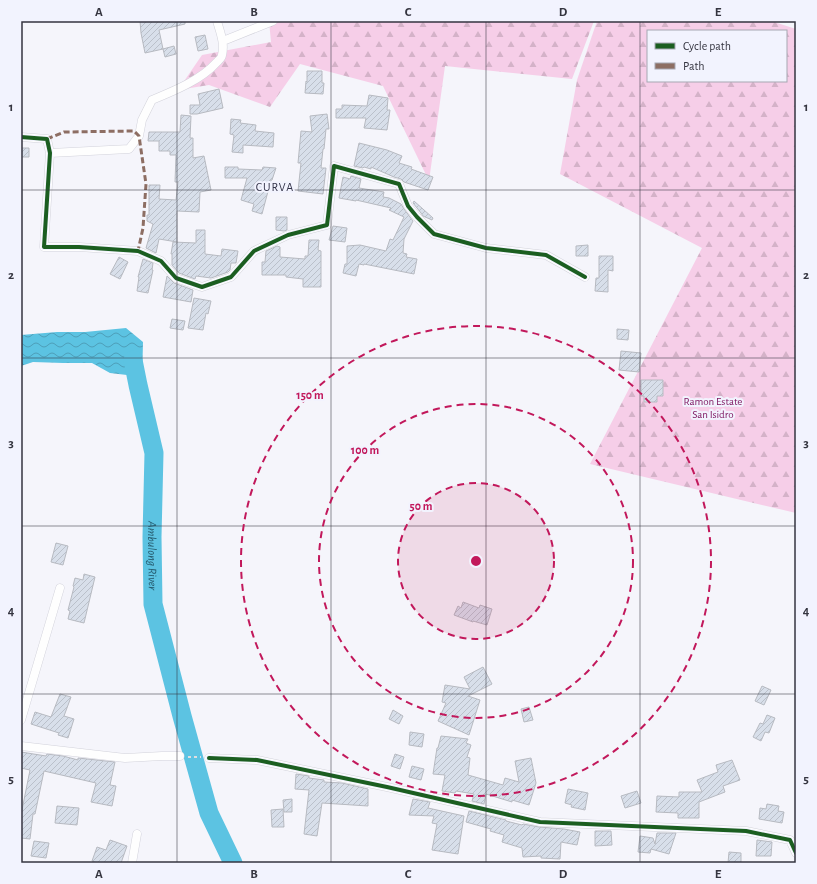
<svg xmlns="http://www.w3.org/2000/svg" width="817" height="884" font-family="'Alegreya Sans',sans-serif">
  <defs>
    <pattern id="forest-firs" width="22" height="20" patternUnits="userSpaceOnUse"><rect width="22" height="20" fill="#f6cee8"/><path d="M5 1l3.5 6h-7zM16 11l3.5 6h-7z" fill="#d4b2c8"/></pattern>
    <pattern id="water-waves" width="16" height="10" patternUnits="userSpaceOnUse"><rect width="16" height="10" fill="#5cc3e2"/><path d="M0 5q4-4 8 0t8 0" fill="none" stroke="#4d9fb9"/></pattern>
    <pattern id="building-hatch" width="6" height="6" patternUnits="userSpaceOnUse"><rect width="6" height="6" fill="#d8dfea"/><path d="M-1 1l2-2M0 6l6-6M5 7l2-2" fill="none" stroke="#bac0ca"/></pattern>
  </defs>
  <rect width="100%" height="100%" fill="#f5f5fb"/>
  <path fill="url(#forest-firs)" fill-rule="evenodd" d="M269 21H594L572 79 445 66 429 181 383 86 300 64 270 107 209 85 178 90 202 55 271 42Z
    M597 21H771L796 29V513L590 464 702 248 560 174 577 80ZM648 31H786V81H648Z"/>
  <path fill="url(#water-waves)" d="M126 328 143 342 142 381 138 385 127 375 110 373 92 363H63L33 362 21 366V335L57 332H85Z"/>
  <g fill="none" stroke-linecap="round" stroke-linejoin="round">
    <path stroke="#5cc3e2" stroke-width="19" id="s1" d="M133 360 138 385 154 453 152 537 153 604 182 716 209 813 233 863"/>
  </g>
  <path fill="url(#building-hatch)" stroke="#b7bac1" d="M140 21H185V24L159 30 163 49 145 53 141 33Z
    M205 35 208 49 198 51 195 37Z
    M174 46 176 54 165 57 163 49Z
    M307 71H322V83H324L323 94 305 93 306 81 307 82Z
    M219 89 223 108 197 114H190V105H200L198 94Z
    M369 95 388 98 387 110H390L387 130 364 128 366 118H336V109H342V105L367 106Z
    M327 114 329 129H326L324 149H323L321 168H326L323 194 298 191 301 163H298L301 131 312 132 310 116Z
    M181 115 191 116 190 138H193V158L204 156 211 190 200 192 199 212 177 211V242L159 239 156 253 146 248 153 224 147 221V215H149V185H160L159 199 176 200 178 182H175L176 155H170V151H159V141H148L149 132H180Z
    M231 119 241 120 240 123 256 125 255 131 274 133 273 147 243 145V153L232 152 234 135 230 134Z
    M359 143 387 150 402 156 399 163 412 167 411 169 433 177 428 190 404 182 401 179 394 177 371 167V169L364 167 363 168 354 166Z
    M21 148H29V157H21Z
    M225 167H238V169L262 170 263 167 276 168 272 180H271L262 214 252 211 254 204 241 200 247 178H225Z
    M351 176 361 179 359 188 384 192 383 197 389 198 401 204 404 209 413 221 404 239 403 253 407 254 406 257 417 259 414 274 364 264V265L359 264 356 276 343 273 345 264H347V246L360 245 386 251 390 239 393 240 404 217 389 210 391 208 356 200V201L339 198 343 177 350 179Z
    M414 201 433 218 432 220 423 216 421 213 413 203Z
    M276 217H287V230L284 231 276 230Z
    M333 226 347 228 345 242 329 240Z
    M196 230H205V254L221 256 222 249 238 251 236 263H231L230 270 228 272 211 278 196 276 195 279 179 273 172 265V254H171L173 242 196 243Z
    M309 240H319L318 250 321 251V287H303V279L286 277V275H262V262H265L266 251 277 246 280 247V257L305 259V256H308Z
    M588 245V256H576V246Z
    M599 256H613V271L608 270V292L595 291 596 278H599Z
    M119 257 128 262 120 279 110 274Z
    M143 259 153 263 152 270H153L148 293 137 291 139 277H138Z
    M167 276 174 283 193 290 191 302 163 297Z
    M194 298 211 301 208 314 206 313 203 330 188 328Z
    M172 319 185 321 183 330 170 328Z
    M617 329 629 330 628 340 617 339Z
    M621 351 641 353 639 372 619 370Z
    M641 380H663V396H657V402H644V396H641Z
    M56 543 68 546 63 565 51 562Z
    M84 574 95 577 84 623 68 619 70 611 68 610 74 587 73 586 75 578 83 580Z
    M463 602 479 608 480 605 492 609 487 625 473 621V622L454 615 458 606 461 608Z
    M483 667 492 684 468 696 480 700 469 735 438 721 446 703 442 702 445 685 470 689 464 677Z
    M762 686 771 690 764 705 755 701Z
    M60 694 71 697 64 716 74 719 68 738 58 735 59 733 31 724 35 712 51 717Z
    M529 707 533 720 524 722 521 709Z
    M393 710 403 716 399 724 389 719Z
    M767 715 775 718 769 733 765 732 761 741 753 737 760 723 763 724Z
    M410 732 424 734 422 747 409 745Z
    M441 736 468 739 466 743 471 745 467 757 470 758 468 775 503 785 505 778 519 782 515 761 531 758 536 783 529 805 512 800V802L486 794 484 804 472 801 474 794 456 791 455 793 442 791 445 775 433 774 437 748H438Z
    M21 752 46 756 47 754 63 756 78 760V758L115 762 110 785 116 786 112 806 91 802 96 783 44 771 35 814H33L30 839 21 838V815L30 770 21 768Z
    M395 754 404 757 400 769 391 766Z
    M732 760 740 780 723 786 725 792 699 802V818H678V813L656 812 657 796 679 797V792H702L697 780 718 772 716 765Z
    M412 766 424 769 421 780 409 777Z
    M296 774 309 776V778L324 780V782L342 783 368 789V806L322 803 317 836 304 834 309 790 295 789Z
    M568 789 588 793 585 810 571 807 572 805 565 803Z
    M637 791 641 803 625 808 621 796Z
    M292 799V812H284L283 800Z
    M413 799 430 802 428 808 464 816 458 854 432 850 437 824 432 823 434 816 409 815Z
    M767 804 779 806 778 811 784 812 782 823 759 819 760 808 766 809Z
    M57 806 79 808 77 825 55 823Z
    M283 809 284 827H272L271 810Z
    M469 811 506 820V821L522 825 523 824 539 827 564 829 580 832 577 845 561 842 560 859 541 858V856L523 857 522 848 502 842 504 835 490 831 491 829 466 822Z
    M595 831H611L612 845 595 846Z
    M657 833H676L669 854 651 849 650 853 638 852 640 836 653 838 655 844Z
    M110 840 127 846 121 863H97L92 861 97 847 106 850Z
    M757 840 772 842 771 856H756Z
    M34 841 49 843 46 858 31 856Z
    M729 852 741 853V863H728Z"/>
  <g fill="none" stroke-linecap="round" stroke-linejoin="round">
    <defs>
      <path id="minor" d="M223 41 273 21
        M21 137 47 139 50 153 44 247H79L138 251 161 261 176 278 202 287 231 277 254 251 288 235 327 225 334 166 399 184 408 206 417 217 434 234 486 248 546 255 585 277
        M50 153 129 149 139 136 142 120 152 100C174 91 201 80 217 62 219 60 222 58 222 55 225 43 220 32 217 21
        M21 720 60 588
        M21 746 125 758 162 756H180
        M209 758 257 760 387 787 540 822 746 831 790 840 796 853
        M132 863 137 834"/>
    </defs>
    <use href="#minor" stroke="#d2d2db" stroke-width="9"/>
    <path stroke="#dedee0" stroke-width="2" stroke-dasharray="3 3" stroke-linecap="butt" d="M188 757H201"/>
    <use href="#minor" stroke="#fefefe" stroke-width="8"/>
    <path stroke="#8d6e63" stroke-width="3" stroke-dasharray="6 3" stroke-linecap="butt" d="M47 139 64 132 134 131 139 136 146 184 143 228 138 251"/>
    <defs>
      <path id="cycleway" d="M21 137 47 139 50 153 44 247H79L138 251 161 261 176 278 202 287 231 277 254 251 288 235 327 225 334 166 399 184 408 206 417 217 434 234 486 248 546 255 585 277
        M209 758 257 760 387 787 540 822 746 831 790 840 796 853"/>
    </defs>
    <use href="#cycleway" stroke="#f2f3fe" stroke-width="6"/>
    <use href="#cycleway" stroke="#1b5e20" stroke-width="4"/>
  </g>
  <path fill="none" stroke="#353540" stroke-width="1" stroke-opacity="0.55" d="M177 21V863M331 21V863M486 21V863M640 21V863M21 190H796M21 358H796M21 526H796M21 694H796"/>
  <circle cx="476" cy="561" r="78" fill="#c2185b" fill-opacity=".12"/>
  <g fill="none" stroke="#c2185b" stroke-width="2" stroke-dasharray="7 5">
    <circle cx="476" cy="561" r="78"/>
    <circle cx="476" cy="561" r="157"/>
    <circle cx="476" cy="561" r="235"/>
  </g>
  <g text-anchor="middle" stroke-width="4" stroke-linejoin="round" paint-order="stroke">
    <g font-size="11" fill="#7c125d" stroke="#f2f3fe">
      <text x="713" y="405">Ramon Estate<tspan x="713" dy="13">San Isidro</tspan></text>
    </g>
    <g font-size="12" letter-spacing="1" fill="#35354a" stroke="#f2f3fe">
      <text x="275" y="191">CURVA</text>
    </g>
    <g font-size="12" font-style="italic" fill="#24586b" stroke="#f2f3fe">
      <text dy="4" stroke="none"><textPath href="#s1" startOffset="198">Ambulong River</textPath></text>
    </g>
  </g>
  <circle cx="476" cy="561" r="6" fill="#c2185b" stroke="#f2f3fe" stroke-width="2"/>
  <g font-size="12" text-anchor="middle" font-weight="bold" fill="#c2185b" stroke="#f2f3fe" stroke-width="4" stroke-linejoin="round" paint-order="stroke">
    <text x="310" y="399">150 m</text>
    <text x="365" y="454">100 m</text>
    <text x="421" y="510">50 m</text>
  </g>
  <rect width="817" height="884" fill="none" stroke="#f2f3fe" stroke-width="44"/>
  <rect x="647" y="30" width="140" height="52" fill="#f2f3fe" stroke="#a6a7b2"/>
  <rect x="655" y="43" width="20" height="6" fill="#1b5e20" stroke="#a6a7b2"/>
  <text x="683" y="50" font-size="12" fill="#353540">Cycle path</text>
  <rect x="655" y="63" width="20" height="6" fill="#8d6e63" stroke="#a6a7b2"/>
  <text x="683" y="70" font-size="12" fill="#353540">Path</text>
  <rect x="22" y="22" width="773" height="840" fill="none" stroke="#353540" stroke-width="1.5"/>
  <g font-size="13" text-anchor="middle" font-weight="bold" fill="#353540">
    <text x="99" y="16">A</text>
    <text x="254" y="16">B</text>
    <text x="408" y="16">C</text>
    <text x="563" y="16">D</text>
    <text x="718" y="16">E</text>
    <text x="11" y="111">1</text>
    <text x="806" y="111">1</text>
    <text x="11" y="279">2</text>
    <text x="806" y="279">2</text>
    <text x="11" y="447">3</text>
    <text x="806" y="447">3</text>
    <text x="11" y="615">4</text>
    <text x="806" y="615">4</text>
    <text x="11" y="783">5</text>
    <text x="806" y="783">5</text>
    <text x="99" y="878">A</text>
    <text x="254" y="878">B</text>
    <text x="408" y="878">C</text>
    <text x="563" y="878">D</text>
    <text x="718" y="878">E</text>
  </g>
</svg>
